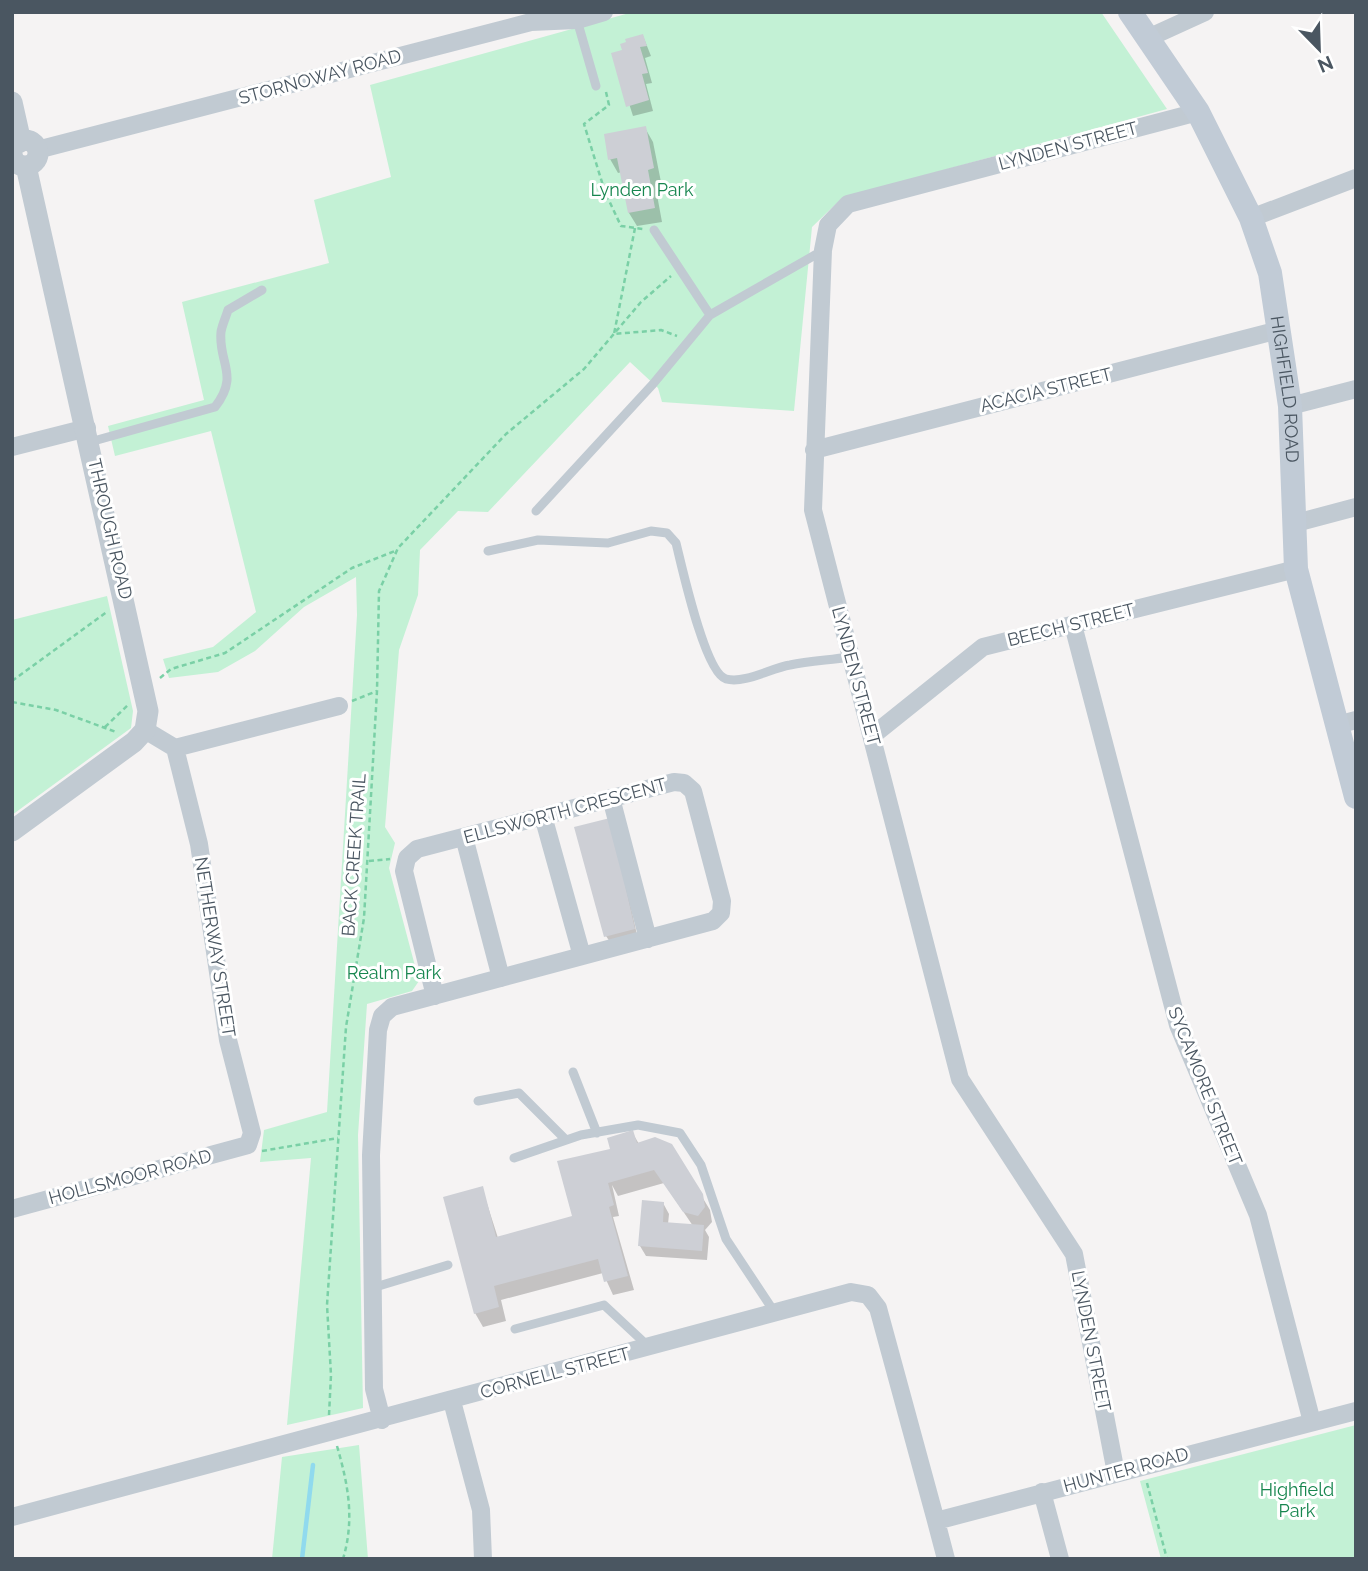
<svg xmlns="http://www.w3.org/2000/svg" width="1368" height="1571" font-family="Raleway,sans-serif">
  <rect width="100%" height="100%" fill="#f5f3f3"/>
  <path fill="#c3f1d5" d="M633 12H1101L1167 109 842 198 812 227 794 411 662 402 658 388 630 362 488 512 458 511 420 550 418 595 399 650 385 827 395 843 389 868 419 981 412 991 367 1004 358 1135 363 1408 287 1425 311 1158 260 1162 264 1130 327 1112 357 615 356 577 304 607 255 651 218 672 169 678 163 659 213 647 256 612 211 431 115 456 108 426 204 400 182 302 329 263 314 200 391 177 370 85Z
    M107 596 133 711 131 728 12 815V620Z
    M1356 1425V1559H1161L1140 1481Z
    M359 1445 368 1559H272L282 1457Z"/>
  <path fill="#0003" d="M643 36 651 56 645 58 652 83 646 84 653 111 633 116 613 54 624 51Z
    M645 128 653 142 661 182 655 184 662 222 637 226 629 213 622 172 618 173 610 159Z
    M616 838 637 935 610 942 606 936Z
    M632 1132 639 1144 701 1195 710 1210 712 1222 705 1230 709 1237 707 1260 646 1256 640 1246 663 1203 669 1214 668 1224 693 1226 664 1183 618 1196 612 1185 619 1216 613 1217 634 1290 613 1295 603 1273 501 1300 506 1321 483 1327 475 1313 482 1188 498 1238 575 1218 612 1151Z"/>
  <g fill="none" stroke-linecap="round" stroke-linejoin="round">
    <path stroke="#90daee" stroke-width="4.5" d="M302 1559 313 1465"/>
  </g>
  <path fill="#cdcfd5" d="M643 34 647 46 640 47 648 73 642 74 649 100 626 107 611 53 622 50 620 44 626 42 625 39Z
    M646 126 654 168 648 170 655 208 628 213 617 158 608 160 604 134Z
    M610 818 635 929 604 937 574 827Z
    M633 1130 637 1143 655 1137 672 1144 703 1194 705 1207 698 1216 683 1212 654 1170 608 1183 614 1205 609 1207 628 1276 604 1282 598 1259 494 1286 499 1307 474 1314 443 1197 483 1186 496 1237 572 1216 557 1161 610 1149 607 1138Z
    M642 1200 664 1202 663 1222 704 1225 702 1251 638 1246Z"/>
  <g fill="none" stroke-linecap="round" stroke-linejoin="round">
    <path stroke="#7ad0a6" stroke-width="2.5" stroke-dasharray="5 3.5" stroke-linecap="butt" d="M606 92 609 105 584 124 605 192 621 226 643 229
      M635 228 614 334 661 330 677 336
      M160 678 171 669 225 653 352 568 395 551
      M12 681 108 611
      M352 701 377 691
      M12 702 56 710 116 732
      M105 727 128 705
      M369 861 390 859
      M262 1151 338 1138
      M329 1415 331 1375 327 1305 346 1027 364 918 377 691 379 591 398 548 506 434 584 369 641 302 671 276
      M337 1446C348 1484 355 1519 343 1559
      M1147 1483 1167 1559"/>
    <path stroke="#c1cad2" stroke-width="9" d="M577 20 596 86
      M654 230 710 315 822 251
      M90 442 215 407C240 375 218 363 221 332 222 325 226 317 228 310L262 290
      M536 511 653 384 710 315
      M488 551 538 540 608 543 651 531 667 533 676 543C682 567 705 673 726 679 745 684 771 668 790 665 809 661 830 660 849 657
      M573 1072 597 1133
      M478 1101 519 1093 566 1140
      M514 1158 581 1135 638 1125 680 1133 701 1165 726 1239 775 1313
      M372 1288 448 1265
      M515 1329 604 1305 648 1346"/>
    <path stroke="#c1cad2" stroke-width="18" d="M1148 38 1205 12
      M37 150 531 22 577 20 604 12
      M12 157H13
      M1251 218 1356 178
      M1290 406 1356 389
      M12 447 87 428
      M814 450 1279 330
      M1292 524 1356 507
      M1073 625 1178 1025 1258 1215 1312 1422
      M1337 725 1356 720
      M872 736 983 647 1296 569
      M175 748 339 706
      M611 798 648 939
      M543 816 582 956
      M464 837 501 978
      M12 1209 248 1145 252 1133 228 1040 199 844 175 748 145 730
      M452 1401 481 1510 483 1559
      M382 1420 374 1389 371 1155 378 1030 382 1016 392 1007 713 921 721 913 722 901 693 791 684 783 674 782 417 849 407 858 404 871 435 996
      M1116 1473 1074 1254 960 1079 813 510 823 250 828 225 848 204 1198 112
      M1042 1492 1060 1559
      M12 1517 851 1292 868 1295 878 1308 936 1521
      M946 1559 936 1521 1356 1411"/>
    <path stroke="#c1cad2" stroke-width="21" d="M12 102 21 142
      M12 153a13 13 0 1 1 26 0a13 13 0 1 1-26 0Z
      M12 831 134 742 145 730 148 711 26 166"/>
    <path stroke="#c1cbd6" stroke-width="24" id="s1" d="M1130 12 1198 112 1251 218 1270 273 1290 406 1296 569 1356 797"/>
  </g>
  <g text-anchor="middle" stroke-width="6" stroke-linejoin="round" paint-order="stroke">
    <g font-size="18" fill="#4a5661" stroke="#fff">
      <text transform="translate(320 77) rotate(-15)" y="6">STORNOWAY ROAD</text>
      <text transform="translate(1068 146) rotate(-15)" y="6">LYNDEN STREET</text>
      <text transform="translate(1046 390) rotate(-14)" y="6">ACACIA STREET</text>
      <text dy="6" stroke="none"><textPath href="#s1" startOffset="415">HIGHFIELD ROAD</textPath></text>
      <text transform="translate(110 529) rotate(77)" y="6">THROUGH ROAD</text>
      <text transform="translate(1071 625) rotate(-14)" y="6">BEECH STREET</text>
      <text transform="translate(856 676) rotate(75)" y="6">LYNDEN STREET</text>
      <text transform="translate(565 811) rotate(-15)" y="6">ELLSWORTH CRESCENT</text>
      <text transform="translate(354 855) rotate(-86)" y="6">BACK CREEK TRAIL</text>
      <text transform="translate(215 947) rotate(81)" y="6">NETHERWAY STREET</text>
      <text transform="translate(1205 1086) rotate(68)" y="6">SYCAMORE STREET</text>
      <text transform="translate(130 1177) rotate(-15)" y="6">HOLLSMOOR ROAD</text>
      <text transform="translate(1091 1341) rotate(79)" y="6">LYNDEN STREET</text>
      <text transform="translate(555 1373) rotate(-15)" y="6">CORNELL STREET</text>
      <text transform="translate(1126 1470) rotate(-15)" y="6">HUNTER ROAD</text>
    </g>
    <g font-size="18" fill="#17864f" stroke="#fff">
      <text x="642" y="196">Lynden Park</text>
      <text x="394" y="979">Realm Park</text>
      <text x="1297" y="1496">Highfield<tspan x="1297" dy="21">Park</tspan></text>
    </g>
  </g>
  <rect width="1368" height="1571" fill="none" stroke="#4a5661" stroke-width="28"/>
  <g transform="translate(1319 49) rotate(157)" stroke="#ffffff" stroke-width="5" paint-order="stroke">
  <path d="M0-5L12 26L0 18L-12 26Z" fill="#4a5661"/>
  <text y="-10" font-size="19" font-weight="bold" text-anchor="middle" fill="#4a5661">N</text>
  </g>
</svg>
